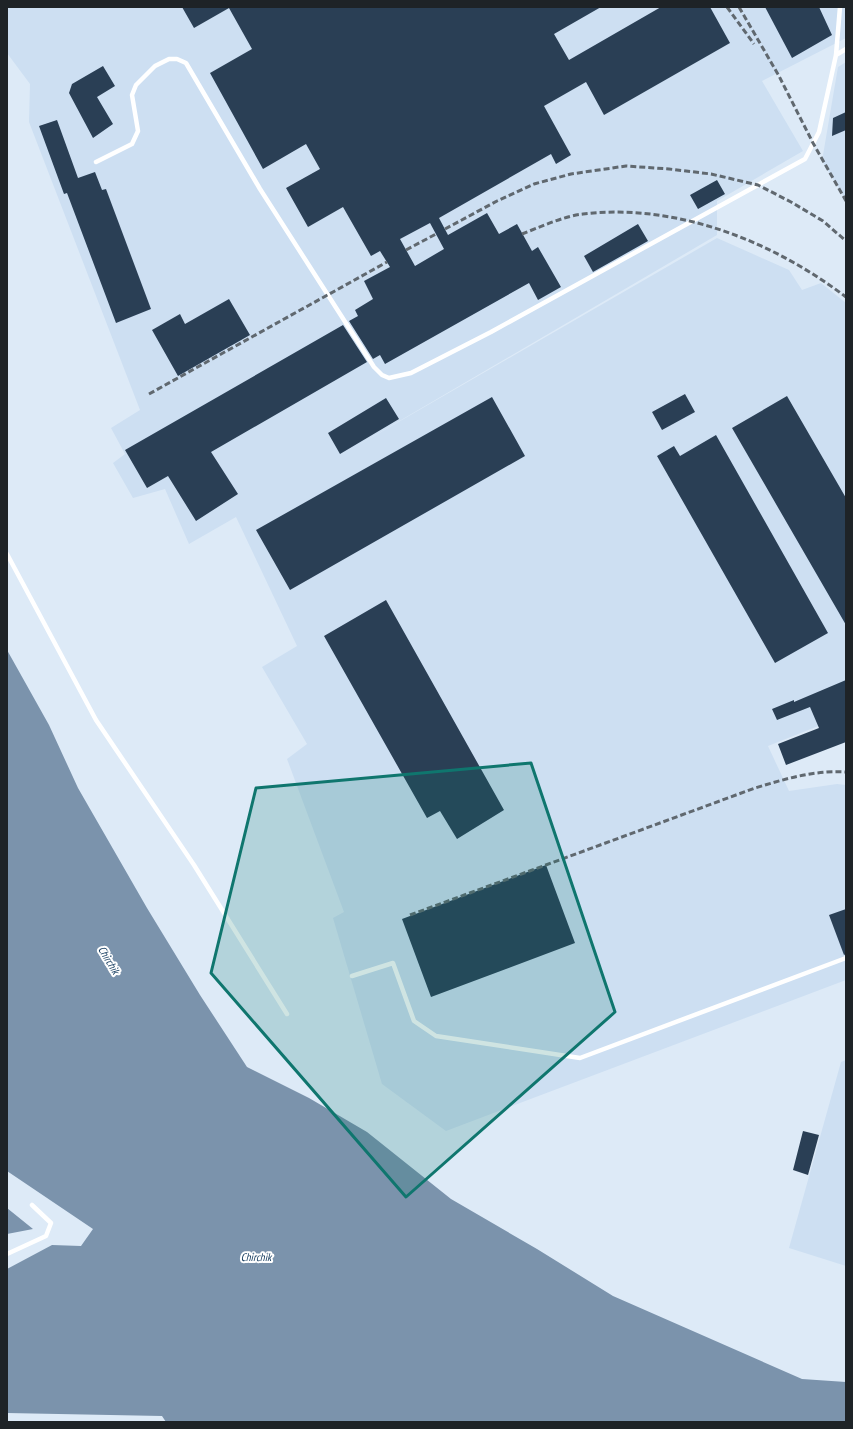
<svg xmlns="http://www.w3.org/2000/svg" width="853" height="1429" font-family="'PT Sans Narrow',sans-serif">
  <rect width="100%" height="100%" fill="#ddeaf7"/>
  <path fill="#cddff2" d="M7 7H846V38L762 81 803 151 717 201V235L343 454 717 238 789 270 802 290 821 283 846 303V715L768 746 789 791 837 784 846 785V980L446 1131 382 1084 333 918 344 912 287 759 307 744 262 667 297 646 236 517 189 544 165 489 133 498 113 463 125 454 111 428 140 410 29 122 30 84 7 53Z
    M846 62V200L822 161 838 67Z
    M846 1060V1266L789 1248 841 1062Z"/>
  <path fill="#7b93ac" d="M7 650 49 725 78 788 147 908 200 995 247 1067 309 1098 367 1132 451 1199 537 1249 613 1296 802 1379 846 1382V1422H166L162 1416 7 1413V1269L52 1245 81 1246 93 1229 7 1171Z
    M7 1208 33 1229 7 1234Z"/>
  <path fill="#2a3f55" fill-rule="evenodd" d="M182 7H601L554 34 569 60 661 7H710L730 43 604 115 586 82 544 106 571 155 556 164 551 154 439 218 448 235 487 213 499 234 517 224 532 251 538 247 561 287 538 300 529 283 385 364 380 355 373 359 349 321 358 316 355 310 373 299 364 281 390 267 380 251 371 256 343 207 308 227 286 188 320 169 306 144 263 169 210 73 252 49 229 8 194 28ZM430 223 444 249 415 266 400 239Z
    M765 7H819L832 35 792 58Z
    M103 66 115 86 97 97 113 124 93 138 69 93 72 84Z
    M846 112V130L832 136 833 118Z
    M57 120 78 178 95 172 102 190 106 189 151 309 116 323 67 193 64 194 39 126Z
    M717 180 725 194 698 209 690 195Z
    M638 224 648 241 593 272 584 256Z
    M229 299 250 335 178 376 152 330 180 314 185 324Z
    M343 325 367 362 211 452 238 494 196 521 168 476 147 488 125 450Z
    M685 394 695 412 662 430 652 412Z
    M787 396 846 498V625L732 428Z
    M492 397 525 456 290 590 256 530Z
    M386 398 399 419 340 454 328 433Z
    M716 435 828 633 775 663 657 456 674 446 680 456Z
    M386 600 504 810 457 839 440 811 427 818 324 636Z
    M846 680V742L786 765 778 744 819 728 810 707 777 720 772 709 794 700V702Z
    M546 865 575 943 431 997 402 919Z
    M846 909V954L844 955 829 915Z
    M803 1131 819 1135 808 1175 793 1170Z"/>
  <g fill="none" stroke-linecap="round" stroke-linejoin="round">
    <path stroke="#fff" stroke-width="4.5" d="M836 55 846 49
      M96 162 132 144 138 131 132 95 136 85 155 66 169 59H177L186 63 260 189 374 367 382 375 389 378 411 373 491 332 805 159 819 132 836 55 840 7
      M7 554 96 720 194 865 287 1014
      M352 976 393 963 414 1021 436 1036 580 1058 846 958
      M7 1254 46 1236 51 1223 32 1205"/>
    <path stroke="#60686f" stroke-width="3" stroke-dasharray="6 3" stroke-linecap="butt" d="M727 7 754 44
      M739 7 779 76 813 143 846 201
      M445 229 497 201 534 184 571 174 626 166 669 169 711 174 758 185 791 202 823 221 846 241
      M522 234C540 227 564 216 583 214 677 203 772 241 846 297
      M406 250 436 234
      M149 394 387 262
      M410 915 755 788C785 779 814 770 846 772"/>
  </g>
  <path fill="#0f766e" fill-opacity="0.2" stroke="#0f766e" stroke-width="3" stroke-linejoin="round" d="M531 763 615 1012 406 1197 211 973 256 788Z"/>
  <g text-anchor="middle" stroke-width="4" stroke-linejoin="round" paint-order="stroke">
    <g font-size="11" font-style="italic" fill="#0f375b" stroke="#fff">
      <text transform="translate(109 960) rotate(59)" y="4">Chirchik</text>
      <text x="256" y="1261">Chirchik</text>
    </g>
  </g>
  <rect width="853" height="1429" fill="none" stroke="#1e2327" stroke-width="16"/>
</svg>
